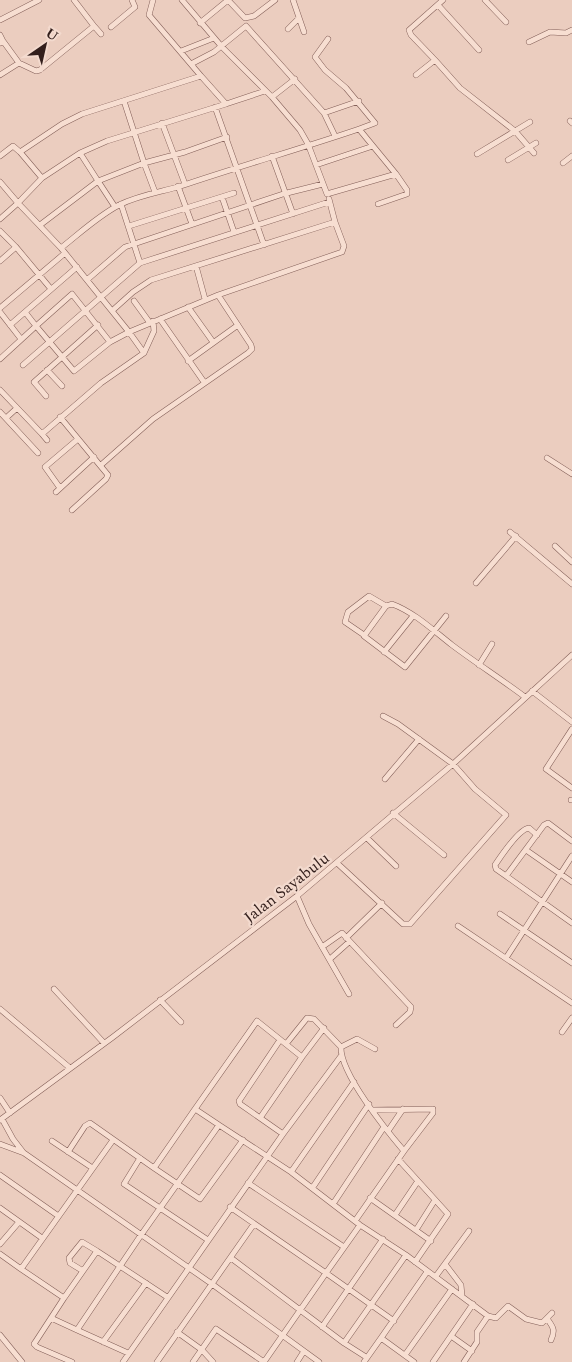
<svg xmlns="http://www.w3.org/2000/svg" width="572" height="1362" font-family="Spectral,serif">
  <rect width="100%" height="100%" fill="#ebcdbf"/>
  <g fill="none" stroke-linecap="round" stroke-linejoin="round">
    <defs>
      <path id="minor" d="M228 0 245 18 254 16 275 0
        M293 0 304 32
        M485 0 506 22
        M438 5 479 50
        M0 20 39 0
        M200 23 228 0
        M94 26 101 34
        M111 27 135 7 132 0
        M288 29 299 18
        M0 35 3 41 0 43
        M328 39 315 57 325 70 346 88 375 123 359 129
        M3 41 19 63
        M529 42 550 32 566 33 572 30
        M181 51 214 38
        M435 60 460 88 515 131 534 153
        M191 64 214 52 246 26 324 113 335 136
        M0 75 19 63 36 71 40 70 94 26 74 0
        M416 75 435 60 411 35 409 30 443 0
        M272 97 295 79
        M226 104 265 91
        M215 107 264 245
        M324 113 359 101
        M570 121 572 123
        M162 123 185 184
        M477 154 530 122
        M0 156 13 146 20 152
        M272 156 293 214
        M508 160 536 143
        M563 163 572 156
        M316 165 373 146
        M42 178 80 153 107 141 226 104 201 76
        M0 182 18 203 42 178 20 152 62 124 82 114 201 76 149 15 153 0
        M178 186 192 224
        M155 192 144 163 185 152 227 137
        M222 197 234 232
        M121 204 140 263
        M378 204 407 194V190L396 174
        M115 207 98 181 144 163 124 101
        M0 219 18 203 61 248 129 332 218 295 251 345 252 349 248 353 153 419 101 465
        M40 225 98 181 80 153
        M129 226 234 193
        M0 231 16 247 0 261
        M16 247 51 289
        M61 248C80 233 98 216 119 205 139 195 161 192 181 186 240 166 300 149 359 129L396 174 327 194 308 144 300 130 272 97 222 47 182 0
        M196 266 205 299
        M88 279 125 247 283 194 323 184
        M72 294 110 342 74 371 36 326Z
        M218 295 342 252 344 246 335 222
        M134 301 150 323
        M188 307 213 342
        M0 308 65 253
        M113 310 133 292 151 280 335 222 329 199
        M0 312 21 339
        M160 319 204 382
        M10 325 77 267
        M110 342 129 332 144 353
        M0 359 36 326 25 312
        M188 361 238 325
        M23 365 140 263 329 202
        M47 370 62 386
        M0 390 42 434 101 383 144 353 154 331 153 321
        M46 396 34 382 98 325
        M0 412 38 453
        M60 417 108 475 106 479 72 510
        M6 418 17 408
        M42 434 47 440
        M547 458 572 474
        M60 488 45 467 78 439
        M56 492 94 457
        M510 532 572 584
        M555 546 572 562
        M476 583 516 536
        M446 616 405 667 364 636 386 606 392 604C414 612 434 631 452 645 476 663 501 679 525 697
        M364 635 345 622 348 612 369 596 386 606
        M384 652 413 616
        M479 665 492 644
        M532 691 572 722
        M572 729 546 769 572 788
        M385 779 419 739
        M571 800H572
        M393 813 444 855
        M367 838 396 866
        M572 841 548 823 544 825 506 876 572 923
        M526 850 572 882
        M337 863 403 924H410L506 815 475 789 453 764 398 724 383 716
        M506 876 496 869 495 865C501 856 519 829 529 828L537 835
        M297 896 309 924 349 994
        M500 914 572 963
        M458 926 572 1003
        M346 938 382 903
        M322 947 342 933 411 1007 410 1012 396 1025
        M506 958 572 856
        M330 959 349 942
        M54 989 104 1043
        M160 1000 181 1022
        M0 1009 70 1068
        M562 1032 572 1018
        M280 1040 239 1101 240 1104 283 1134 341 1056
        M286 1044 307 1018 314 1019 341 1047C340 1073 386 1130 404 1151L355 1221
        M341 1047 357 1039 375 1049
        M302 1057 324 1028
        M0 1098 10 1113
        M195 1109 257 1021 302 1057 260 1118
        M373 1110 433 1109V1113L404 1151
        M2 1119 13 1139 23 1152
        M0 1120 113 1037 297 896 453 764 572 655
        M219 1125 291 1172 354 1082
        M388 1131 403 1109
        M52 1141 91 1167
        M0 1144 24 1153 212 1284 319 1362
        M68 1152 85 1126 90 1123 154 1168 195 1109 219 1125 141 1235 77 1330 51 1318 36 1341 34 1344 37 1347 72 1362
        M140 1158 124 1184 208 1240
        M398 1159 448 1214 415 1262
        M154 1168 200 1199 243 1140
        M291 1172 360 1225 406 1255 488 1316 496 1318 508 1306 526 1319 542 1323 552 1313
        M0 1175 57 1215
        M248 1183 344 1247
        M313 1187 369 1104
        M370 1198 431 1241
        M333 1204 384 1127
        M230 1207 326 1273 360 1225
        M0 1208 42 1238
        M395 1215 418 1181
        M416 1230 435 1200
        M0 1244 19 1222
        M0 1254 21 1269
        M231 1258 344 1343 366 1357
        M445 1264 461 1285 462 1296
        M83 1271 70 1263 69 1258 82 1242 97 1251
        M436 1276 469 1231
        M64 1298 97 1251 167 1297
        M51 1318 64 1298 21 1269 113 1140
        M548 1320C554 1328 555 1331 551 1340
        M322 1327 383 1239
        M77 1330 128 1353
        M177 1332 202 1350 213 1362
        M0 1335 22 1362
        M451 1336 472 1351
        M103 1342 146 1283
        M344 1343 406 1255
        M405 1355 452 1289
        M123 1362 283 1134
        M157 1362 254 1224
        M193 1362 216 1329 264 1362
        M264 1362 326 1273 394 1321
        M297 1362 304 1351
        M364 1362 381 1338
        M414 1362 381 1338 427 1272
        M433 1362 473 1304
        M464 1362 477 1342V1332L488 1316"/>
    </defs>
    <use href="#minor" stroke="#835f58" stroke-width="6"/>
    <use href="#minor" stroke="#f7ded1" stroke-width="5"/>
  </g>
  <g text-anchor="middle" stroke-width="4.5" stroke-linejoin="round" paint-order="stroke">
    <g font-size="16" fill="#331f1c" stroke="#f3dace">
      <text transform="translate(286 887) rotate(-38)" y="6">Jalan Sayabulu</text>
    </g>
  </g>
  <g transform="translate(45 45) rotate(34)" stroke="#f3dace" stroke-width="4" paint-order="stroke">
  <path d="M0-4L9 19L0 12L-9 19Z" fill="#331f1c"/>
  <text y="-8" font-size="14" font-weight="bold" text-anchor="middle" fill="#331f1c">U</text>
  </g>
</svg>
